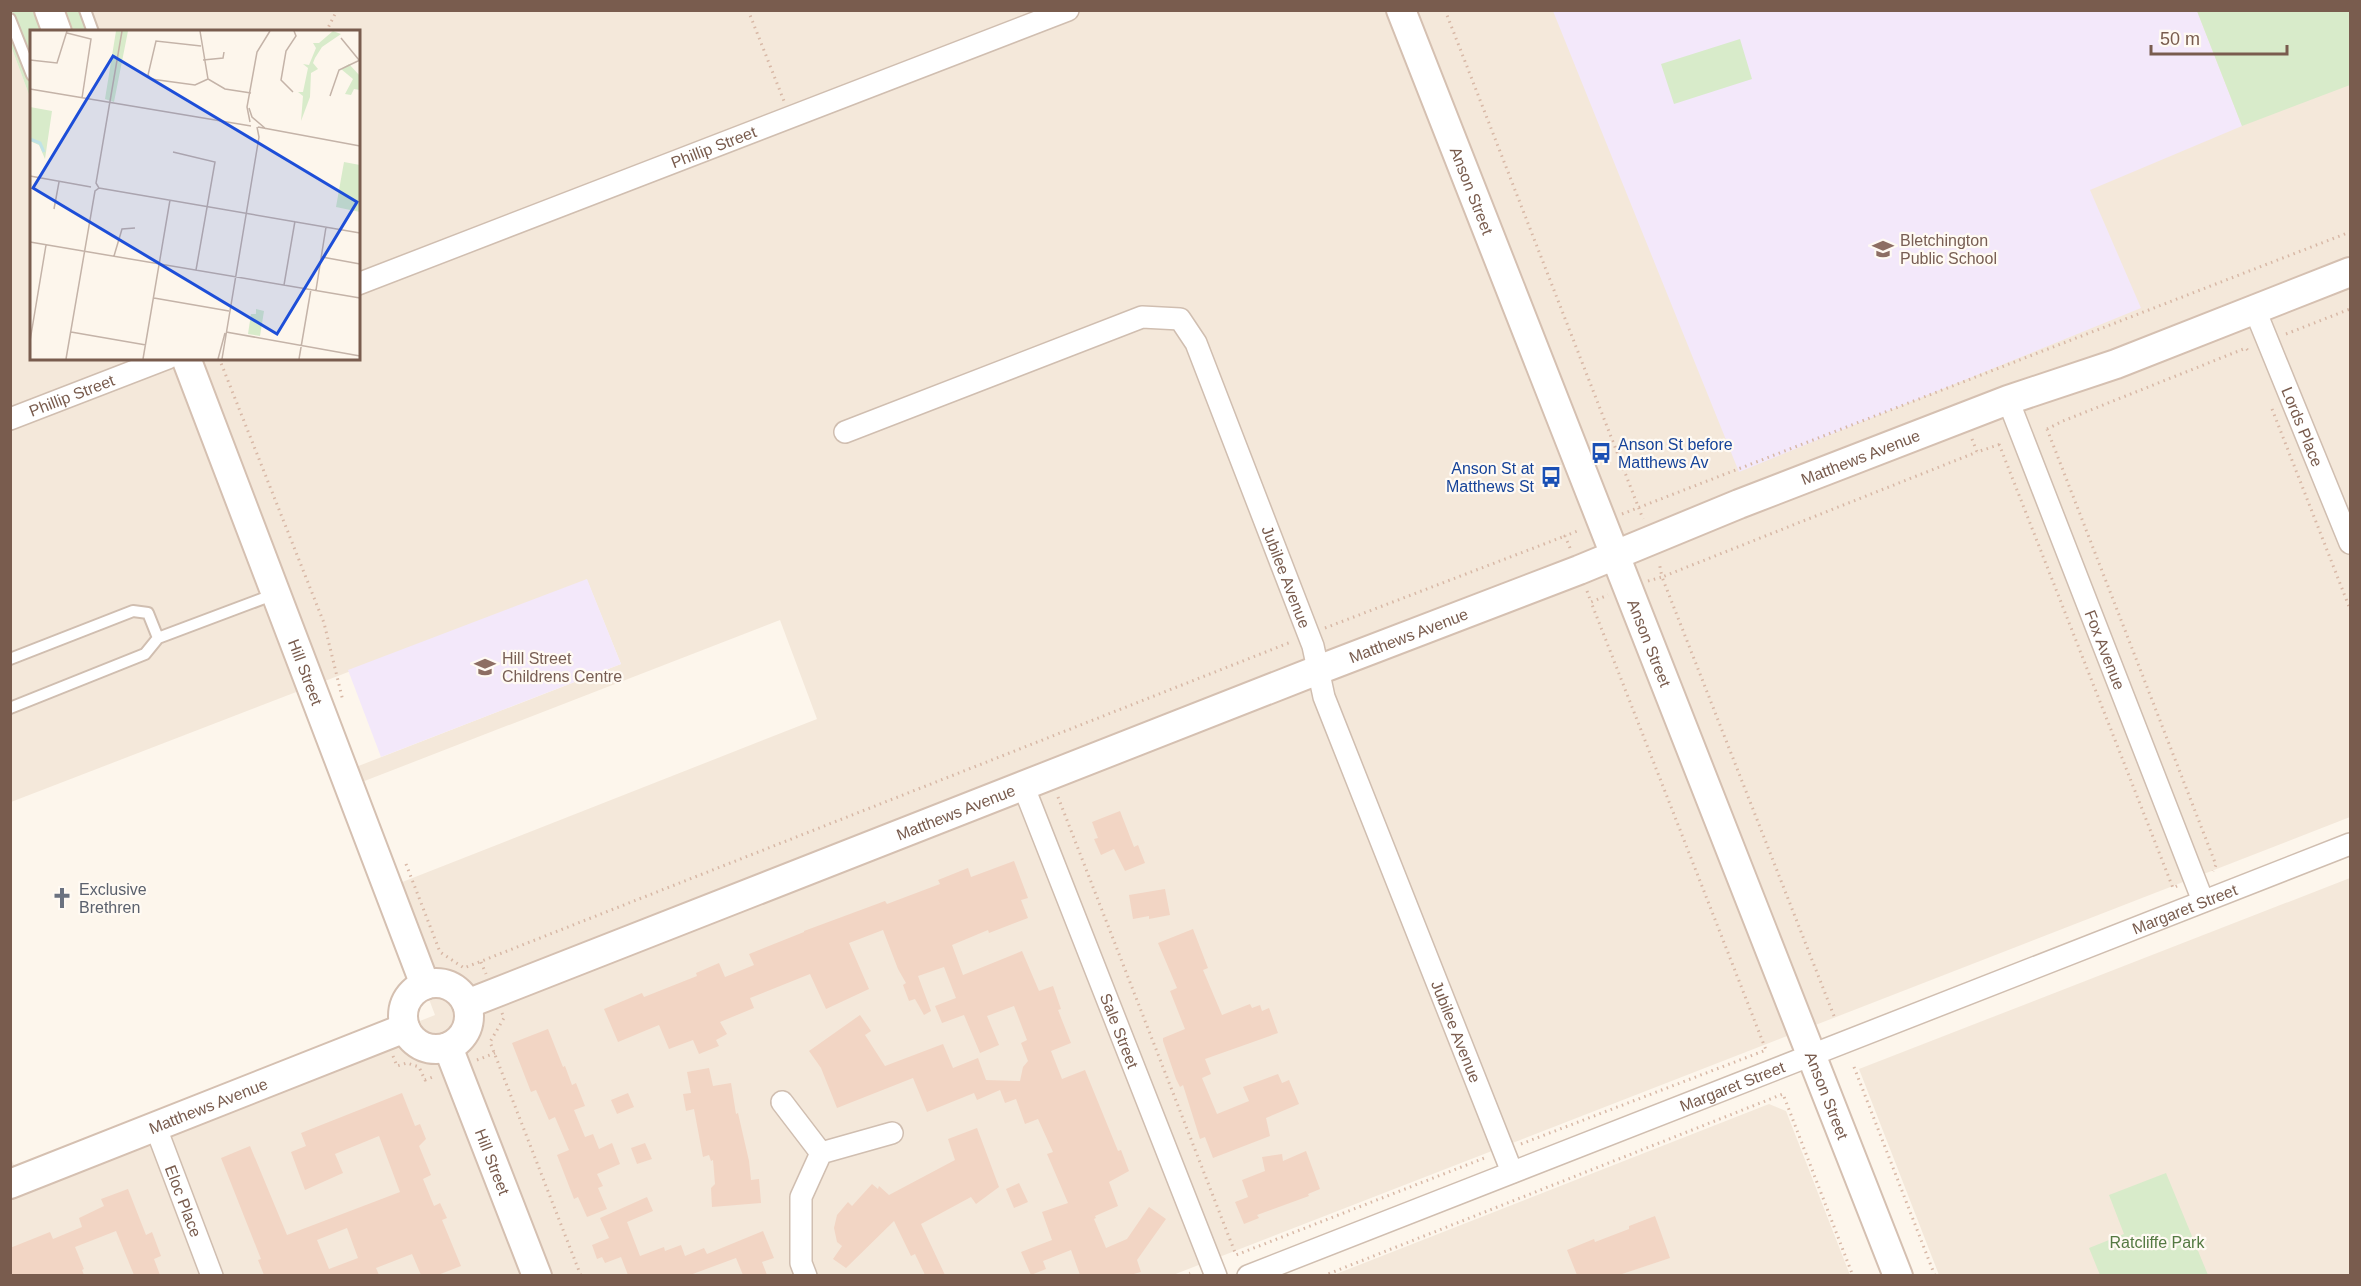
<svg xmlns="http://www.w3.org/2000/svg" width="2361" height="1286" font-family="Helvetica,sans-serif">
  <rect width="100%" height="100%" fill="#fdf6ec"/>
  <path fill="#f4e8da" d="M90 11H2350V817L1173 1275H11L10 1156 20 1180 435 1015 387 888 817 719 780 620 349 787 343 772 621 664 587 580 11 802V46L31 100 32 358H358V32L97 31Z
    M2350 878V1275H1939L1859 1069Z
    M1769 1104 1786 1111 1850 1275 1331 1276Z"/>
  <path fill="#f3e8fa" d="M1553 11H2197L2242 126 2090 190 2141 308 1739 472Z
    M587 579 621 664 381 757 348 670Z"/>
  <path fill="#d8ebca" d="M11 11H90L97 31 32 32 31 100 11 46Z
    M2197 11H2350V85L2242 126Z
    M1740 39 1752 79 1674 104 1661 64Z
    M2166 1173 2208 1275H2100L2089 1248 2124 1234 2109 1195Z"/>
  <path fill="#f2d5c4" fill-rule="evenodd" d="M1120 811 1134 847 1138 845 1145 863 1125 871 1114 849 1101 855 1094 839 1098 838 1092 822Z
    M1014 861 1028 898 1021 900 1028 918 989 933 988 930 952 945 963 975 1022 951 1039 991 1053 986 1061 1009 1058 1010 1071 1043 1051 1051 1062 1079 1085 1070 1118 1151 1121 1150 1129 1171 1109 1182 1118 1206 1095 1216 1096 1218 1094 1219 1106 1248 1127 1239 1149 1207 1166 1219 1137 1260 1141 1272 1130 1275H1080L1071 1250 1043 1261 1046 1269 1031 1275 1021 1252 1052 1240 1042 1212 1068 1203 1047 1154 1053 1152 1038 1119 1025 1124 1016 1099 1005 1103 1000 1090 977 1100 974 1093 927 1112 913 1078 837 1108 821 1068 809 1051 860 1015 871 1031 865 1035 885 1066 943 1044 953 1068 978 1058 986 1080 1020 1081 1023 1067 1028 1061 1021 1043 1027 1040 1014 1006 987 1016 999 1045 980 1053 964 1015 942 1023 935 1006 956 998 944 967 918 976 931 1011 924 1015 915 999 909 1001 903 985 906 983 898 969 883 930 849 943 869 989 826 1009 810 974 750 998 754 1008 720 1022 727 1034 716 1040 719 1046 699 1054 693 1040 669 1049 659 1025 618 1042 604 1009 642 993 644 997 697 976 696 973 719 963 725 977 754 965 749 954 804 932V931L885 901 887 904 940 884 938 880 968 868 971 877Z
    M1165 889 1170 915 1149 919V916L1133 919 1129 895Z
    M1193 929 1208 968 1203 970 1222 1015 1250 1004 1252 1008 1260 1005 1262 1011 1269 1008 1278 1033 1205 1059 1211 1074 1202 1078 1217 1114 1249 1101 1243 1087 1278 1074 1282 1083 1289 1080 1299 1104 1266 1118 1270 1136 1213 1158 1205 1137 1200 1139 1183 1085 1180 1087 1176 1079 1163 1041V1038L1185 1029 1170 991 1177 988 1158 943Z
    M548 1029 563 1067 565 1066 572 1085 576 1083 585 1106 574 1110 585 1137 593 1134 599 1149 612 1143 620 1164 597 1174 603 1186 598 1188 607 1209 587 1217 578 1197 574 1199 557 1155 569 1150 555 1117 549 1120 536 1090 531 1092 512 1043Z
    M709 1068 713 1086 731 1083 736 1114 738 1113 749 1161 751 1180 759 1179 761 1203 712 1207 711 1188 715 1184 713 1160 711 1161 709 1155 703 1157 694 1109 686 1111 683 1094 691 1093 687 1072Z
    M402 1093 415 1126 420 1124 426 1139 419 1146 431 1175 423 1179 434 1206 440 1203 447 1218 442 1220 461 1266 438 1275H421L412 1254 376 1268 379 1275H264L258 1260 261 1259 221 1158 250 1146 287 1235 400 1192 379 1136 335 1154 343 1173 305 1190 291 1152 306 1146 301 1133ZM347 1228 358 1258 329 1269 317 1240Z
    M628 1093 634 1107 617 1114 611 1100Z
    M977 1128 999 1187 976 1204 971 1197 921 1224 945 1275H925L915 1254 911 1256 894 1221 846 1268 833 1259 842 1246 837 1242 834 1228 837 1215 848 1202 852 1206 872 1184 878 1189 879 1186 889 1195 955 1160 948 1139Z
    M645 1143 652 1159 637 1164 631 1148Z
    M1306 1151 1320 1189 1308 1194 1309 1196 1257 1215 1259 1218 1244 1224 1235 1202 1248 1197 1242 1180 1265 1171 1262 1157 1282 1154 1283 1161Z
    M1019 1183 1028 1202 1014 1208 1006 1189Z
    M128 1189 146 1235 152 1232 161 1256 154 1259 160 1275H134L116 1231 75 1247 84 1269 82 1270 84 1275H10V1248L50 1232 53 1239 82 1227 79 1218 104 1206 101 1199Z
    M647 1197 653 1211 627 1222 640 1256 664 1247 665 1251 681 1245 685 1256 704 1248 707 1254 763 1231 774 1258 762 1262 767 1275H743L736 1258 690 1275H628L621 1257 605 1263 602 1257 597 1259 592 1245 609 1238 600 1218Z
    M1655 1216 1670 1258 1619 1275H1577L1567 1250 1594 1239 1595 1242 1629 1229V1226Z"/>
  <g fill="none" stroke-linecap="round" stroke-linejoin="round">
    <defs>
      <path id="lane" d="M85 10 93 32
        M10 19 32 75
        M10 659 133 611 148 613 158 638
        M10 708 145 654 158 638 275 594"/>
      <g id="street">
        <path id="s1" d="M358 284 1068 10"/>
        <path id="s2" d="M2255 310 2350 543"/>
        <path id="s3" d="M2008 400 2203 901"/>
        <path id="s4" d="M10 419 168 358"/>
        <path id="s5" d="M845 432 1142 317 1180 319 1196 343 1313 646 1324 697 1512 1172"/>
        <path id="s6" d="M1023 785 1216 1276"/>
        <path d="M782 1102 821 1153"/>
        <path id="s7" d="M156 1128 212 1276"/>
        <path d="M806 1276 801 1263V1197L821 1153 892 1133"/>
        <path id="s8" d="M1248 1276 2350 844"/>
      </g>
      <g id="secondary">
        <path d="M49 10 57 32"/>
        <path id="s9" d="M1401 10 1898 1276"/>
        <path id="s10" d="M186 358 425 985"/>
        <circle cx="436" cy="1016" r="33"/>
        <path id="s11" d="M467 1004 1318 670 1579 570 1739 504 2008 400 2116 364 2350 272"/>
        <path id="s12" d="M448 1047 537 1276"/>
        <path id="s13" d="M10 1184 405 1028"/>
      </g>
    </defs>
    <use href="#lane" stroke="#d0beb0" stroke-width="14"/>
    <use href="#street" stroke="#d0beb0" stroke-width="24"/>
    <use href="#secondary" stroke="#d5c0b1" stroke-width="32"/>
    <path stroke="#d8b8a6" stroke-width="3" stroke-dasharray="1.5 4.5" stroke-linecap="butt" d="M748 10 784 101
      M1445 10 1643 519
      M326 32 337 10
      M2286 334 2350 309
      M219 358 324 623 343 701
      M2272 409 2350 609
      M2047 429 2216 865 2213 871
      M2047 429 2063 421 2246 348 2250 353
      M1972 439 1977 452 2001 444
      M1999 444 2173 888 2177 886
      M1622 514 2350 232
      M1570 548 1565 536 1580 530
      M1648 581 1662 577 1659 562
      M1587 591 1591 602 1608 595
      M1325 628 1565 536
      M1058 797 1236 1255 1487 1157
      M406 864 440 952 464 968 1291 642
      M481 962 486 974
      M502 1013 504 1018 490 1042 581 1276
      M1834 1016 1662 577 1977 452
      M393 1056 397 1066 407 1063 419 1067 425 1080 435 1076
      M477 1060 495 1053
      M1854 1067 1935 1276
      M1521 1144 1766 1050 1591 602
      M1184 1276 1190 1273
      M1323 1276 1783 1094 1853 1276"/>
    <use href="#lane" stroke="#fff" stroke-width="10"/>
    <use href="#street" stroke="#fff" stroke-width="21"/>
    <use href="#secondary" stroke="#fff" stroke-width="28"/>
  </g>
  <defs>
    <symbol id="school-bare" viewBox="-9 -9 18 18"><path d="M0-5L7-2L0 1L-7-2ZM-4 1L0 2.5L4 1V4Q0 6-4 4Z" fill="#8d6e63" stroke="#fffaf3" stroke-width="2.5" paint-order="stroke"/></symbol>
    <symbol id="bus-bare" viewBox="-9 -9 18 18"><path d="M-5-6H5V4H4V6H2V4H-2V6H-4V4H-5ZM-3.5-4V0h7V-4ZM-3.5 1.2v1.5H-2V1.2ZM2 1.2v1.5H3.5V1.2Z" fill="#1a4fb4" stroke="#fffaf3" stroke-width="2.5" paint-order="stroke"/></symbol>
    <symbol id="church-bare" viewBox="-9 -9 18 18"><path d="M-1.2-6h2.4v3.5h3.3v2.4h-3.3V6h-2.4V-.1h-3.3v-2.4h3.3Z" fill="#6b7280" stroke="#fffaf3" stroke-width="2.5" paint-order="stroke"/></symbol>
  </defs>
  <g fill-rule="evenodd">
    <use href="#school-bare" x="1868" y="234" width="30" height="30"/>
    <use href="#bus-bare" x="1586" y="438" width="30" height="30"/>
    <use href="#bus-bare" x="1536" y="462" width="30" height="30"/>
    <use href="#school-bare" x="470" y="652" width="30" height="30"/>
    <use href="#church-bare" x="47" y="883" width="30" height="30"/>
  </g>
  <g text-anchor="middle" stroke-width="4.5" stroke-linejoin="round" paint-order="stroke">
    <g font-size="16" fill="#795c4e" stroke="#fffaf3">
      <text dy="6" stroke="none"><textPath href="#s1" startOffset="381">Phillip Street</textPath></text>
      <text dy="6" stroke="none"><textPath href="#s9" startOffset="194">Anson Street</textPath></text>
      <text dy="6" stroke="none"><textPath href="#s4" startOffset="66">Phillip Street</textPath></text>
      <text dy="6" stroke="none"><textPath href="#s2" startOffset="126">Lords Place</textPath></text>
      <text dy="6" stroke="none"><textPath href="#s11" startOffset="1497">Matthews Avenue</textPath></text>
      <text dy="6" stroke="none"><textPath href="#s5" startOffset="636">Jubilee Avenue</textPath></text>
      <text dy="6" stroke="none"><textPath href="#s11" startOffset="1011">Matthews Avenue</textPath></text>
      <text dy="6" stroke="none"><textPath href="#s9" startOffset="680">Anson Street</textPath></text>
      <text dy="6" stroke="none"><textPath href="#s3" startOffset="268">Fox Avenue</textPath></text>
      <text dy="6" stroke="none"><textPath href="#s10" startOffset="336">Hill Street</textPath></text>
      <text dy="6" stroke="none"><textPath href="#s11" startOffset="525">Matthews Avenue</textPath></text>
      <text dy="6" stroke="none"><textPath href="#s8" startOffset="1006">Margaret Street</textPath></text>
      <text dy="6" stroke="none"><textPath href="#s6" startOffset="264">Sale Street</textPath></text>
      <text dy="6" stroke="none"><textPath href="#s5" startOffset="1122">Jubilee Avenue</textPath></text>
      <text dy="6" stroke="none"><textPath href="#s8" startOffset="520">Margaret Street</textPath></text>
      <text dy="6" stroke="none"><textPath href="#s9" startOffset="1166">Anson Street</textPath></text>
      <text dy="6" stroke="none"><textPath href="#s13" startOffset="213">Matthews Avenue</textPath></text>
      <text dy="6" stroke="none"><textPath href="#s12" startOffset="123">Hill Street</textPath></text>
      <text dy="6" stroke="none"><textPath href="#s7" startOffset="78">Eloc Place</textPath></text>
    </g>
    <g font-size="16" fill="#785e54" stroke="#fffaf3" text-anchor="start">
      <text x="1900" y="246">Bletchington<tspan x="1900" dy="18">Public School</tspan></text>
      <text x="502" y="664">Hill Street<tspan x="502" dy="18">Childrens Centre</tspan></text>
    </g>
    <g font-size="16" fill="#164399" stroke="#fffaf3" text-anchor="start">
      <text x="1618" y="450">Anson St before<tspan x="1618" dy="18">Matthews Av</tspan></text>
      <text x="1534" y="474" text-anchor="end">Anson St at<tspan x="1534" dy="18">Matthews St</tspan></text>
    </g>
    <g font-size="16" fill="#5b616d" stroke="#fffaf3" text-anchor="start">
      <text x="79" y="895">Exclusive<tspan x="79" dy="18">Brethren</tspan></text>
    </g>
    <g font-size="16" fill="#547942" stroke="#fffaf3">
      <text x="2157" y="1248">Ratcliffe Park</text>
    </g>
  </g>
  <g transform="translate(30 30)">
    <rect width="330" height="330" fill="#fdf6ec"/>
    <path d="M86 1H98L84 72 75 69ZM303 1 311 4 292 17 285 28 283 33 288 39 281 43 280 67 271 91 273 66 268 62H273L278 38 273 34 279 35 286 18 283 13H289ZM319 34 330 46V60L324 59 321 65 315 64 323 49 311 39ZM0 77 22 81 15 129 9 115 0 111ZM314 132 330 135V182L306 177ZM226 279 234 281 230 306 218 304 221 284H226Z" fill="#d8ebca"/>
    <path fill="none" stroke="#c0e3e7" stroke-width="3" d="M0 109 10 113 14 122"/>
    <path fill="none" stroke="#c4b3a8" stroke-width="1.5" d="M170 1 178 49 195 59 221 63M37 3 61 9 52 68M311 8 329 30M171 16 126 11 118 45 121 49 165 55 178 49M0 30 27 33 37 1M173 30 193 28 194 22M0 59 221 96M263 62 251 50 256 21 266 6 264 1M300 66 309 40 330 30M219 78 222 87 236 99M220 92 217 77 227 22 240 1M228 97 330 116M143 122 185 132 166 240M0 146 61 157M69 158 330 203M24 179 29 152M0 212 330 268M84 226 92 199 105 198M292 227 330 234M254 255 265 191M286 260 296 197M124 268 199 281M41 302 116 315M196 302 330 326M0 311 16 215M36 329 65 161 69 158 66 153 92 1M113 329 140 170M188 329 195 303M192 329 229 107 227 97M269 329 281 259"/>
    <path fill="#1d4ed8" fill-opacity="0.15" stroke="#1d4ed8" stroke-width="3" d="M83 26 327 172 247 304 3 158Z"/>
    <rect width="330" height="330" fill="none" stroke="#795c4e" stroke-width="3"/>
  </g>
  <rect width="2361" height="1286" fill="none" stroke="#795c4e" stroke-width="24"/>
  <path d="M2151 45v9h136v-9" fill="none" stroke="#795c4e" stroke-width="3"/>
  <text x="2160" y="45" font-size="18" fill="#795c4e" stroke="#fffaf3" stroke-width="4.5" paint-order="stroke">50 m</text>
</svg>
